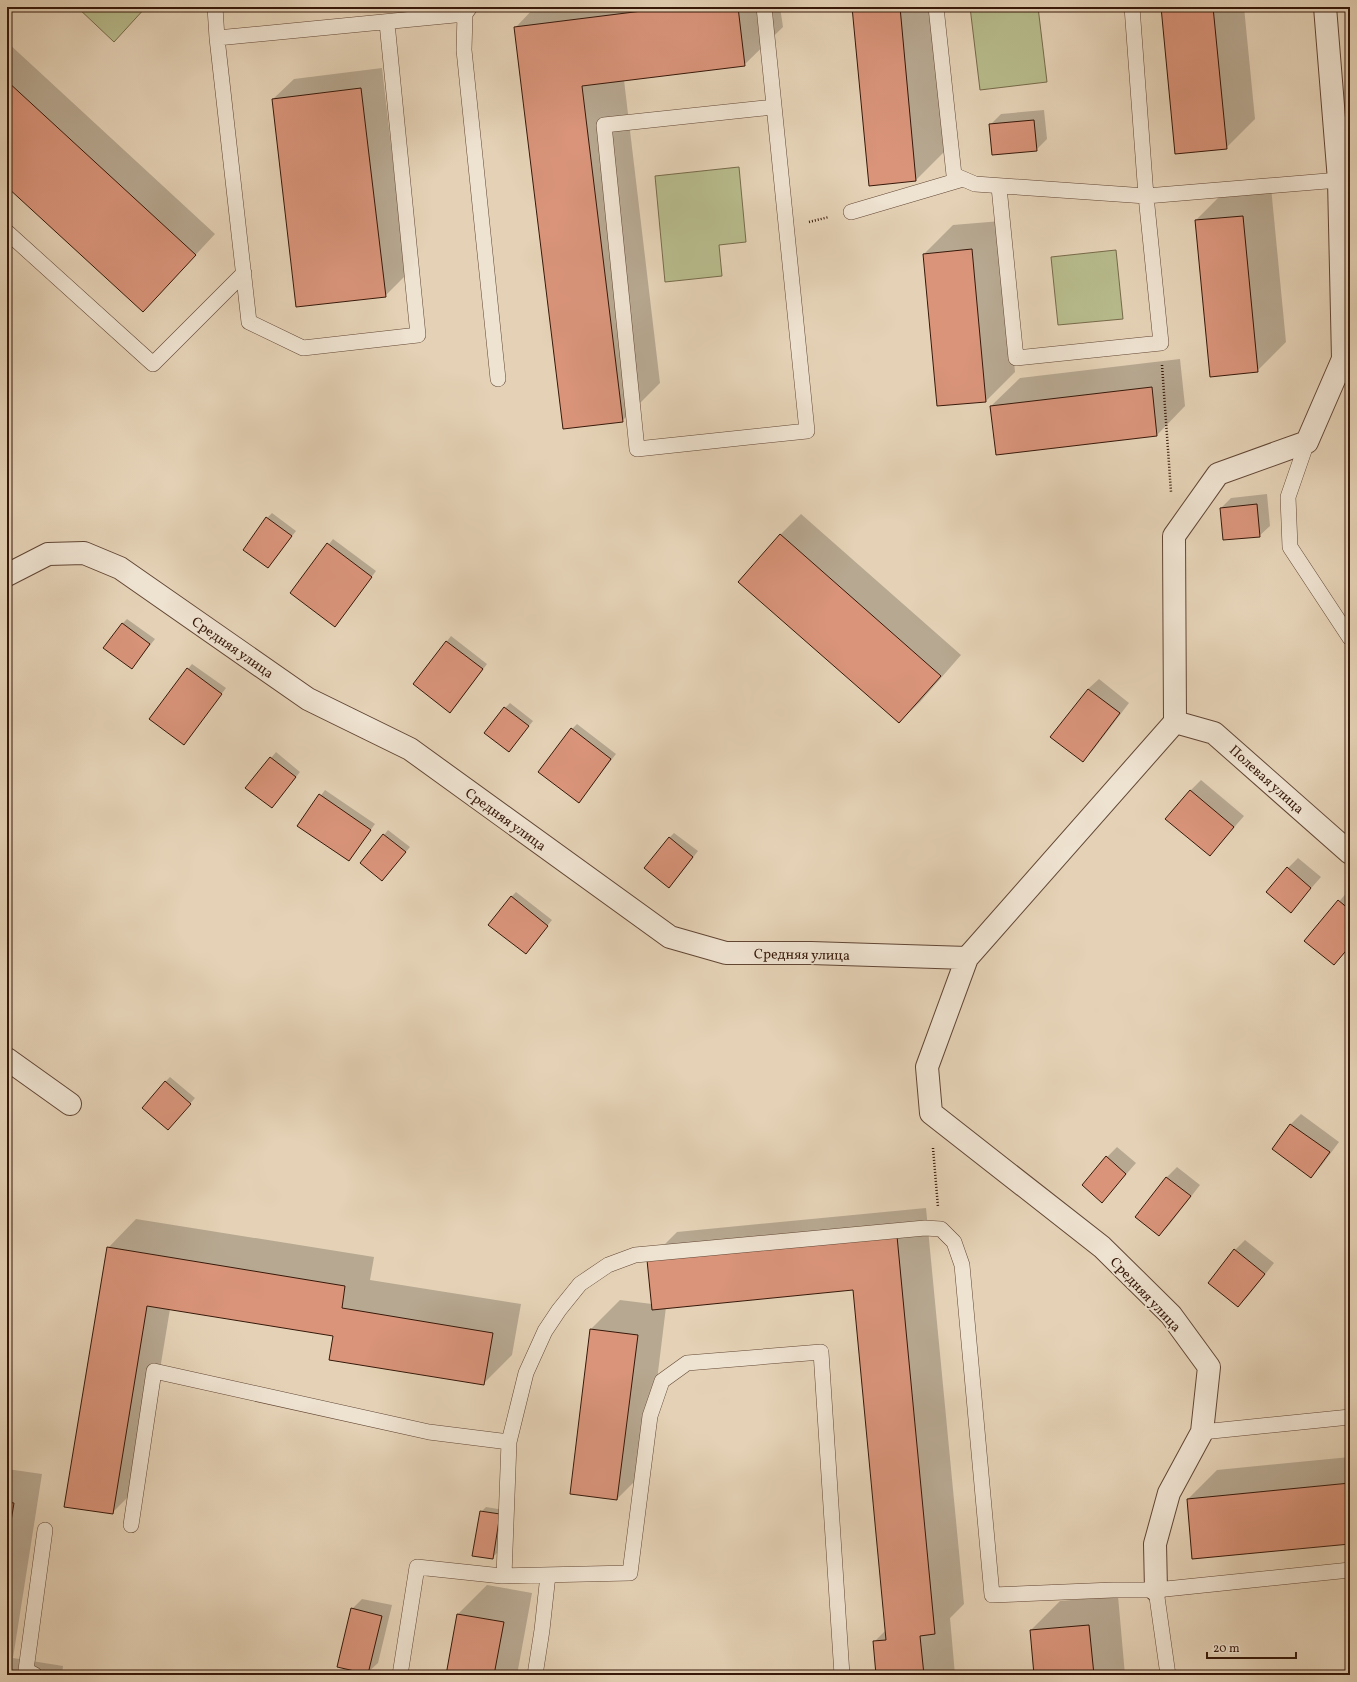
<svg xmlns="http://www.w3.org/2000/svg" width="1357" height="1682" font-family="Vollkorn,serif">
  <rect width="100%" height="100%" fill="#e5d2b6"/>
  <filter id="stains"><feTurbulence type="fractalNoise" baseFrequency=".005" numOctaves="4"/><feColorMatrix values="0 0 0 0 .2 0 0 0 0 .09 0 0 0 0 .02 0 0 0 .5 -.17"/></filter>
  <radialGradient id="worn" r=".72"><stop offset=".6" stop-color="#630" stop-opacity="0"/><stop offset="1" stop-color="#630" stop-opacity=".3"/></radialGradient>
  <path fill="#b7bb8c" stroke="#776a4a" d="M77 7H146L114 42Z
    M970 7H1038L1047 82 980 90Z
    M739 167 746 242 719 245 722 276 665 282 655 176Z
    M1116 250 1123 319 1058 325 1051 257Z"/>
  <path fill="#0003" d="M535 7H780L783 27 744 65 624 80 660 383 622 421 516 27Z
    M853 7H931L945 151 916 180Z
    M1162 7H1244L1255 119 1226 148Z
    M7 42 215 234 163 290 7 186Z
    M382 68 406 275 385 296 273 99 294 79Z
    M1044 110 1047 139 1036 150 990 125 1001 114Z
    M1271 187 1286 342 1257 371 1196 220 1225 191Z
    M1001 221 1015 372 986 401 924 254 953 225Z
    M1180 359 1185 406 1157 435 991 406 1020 378Z
    M1267 494 1270 526 1259 536 1221 508 1231 498Z
    M272 513 296 531 268 567 267 518Z
    M801 514 961 655 920 702 899 722 780 535Z
    M333 539 376 571 340 620 292 593Z
    M127 619 155 639 132 668 122 624Z
    M451 636 487 664 455 707 414 684Z
    M192 664 226 688 184 744 188 669Z
    M1099 679 1129 703 1093 750 1082 760 1088 689Z
    M510 703 533 721 509 750 505 708Z
    M577 724 616 754 583 796 572 729Z
    M276 752 300 772 276 802 247 788Z
    M1201 780 1244 816 1210 855 1190 791Z
    M325 790 375 824 349 860 299 825Z
    M388 830 410 847 382 880 384 835Z
    M674 833 698 851 674 882 669 838Z
    M1298 858 1321 877 1291 911 1288 868Z
    M1349 890 1350 891V947L1334 964 1305 941Z
    M516 892 552 920 530 947 511 897Z
    M170 1077 195 1098 168 1129 165 1082Z
    M1301 1114 1339 1142 1321 1166 1311 1176 1274 1149 1291 1124Z
    M1117 1147 1136 1163 1102 1202 1107 1157Z
    M1177 1167 1200 1185 1169 1225 1159 1235 1136 1217 1167 1177Z
    M926 1208 964 1604 950 1618 955 1675H877L874 1642 886 1630 854 1289 666 1307 646 1470 617 1499 591 1329 620 1300 652 1304 648 1261 677 1232Z
    M136 1219 374 1257 370 1280 521 1304 512 1355 483 1384 334 1335 170 1309 141 1484 112 1513 108 1248Z
    M1245 1240 1274 1263 1248 1296 1238 1306 1235 1250Z
    M1350 1457V1543L1188 1499 1217 1470Z
    M7 1469 42 1474 13 1658 63 1666 62 1675H7Z
    M486 1507 504 1510 497 1553 492 1558 481 1512Z
    M487 1585 532 1593 517 1675H447L458 1614Z
    M1118 1596 1125 1675H1035L1031 1630 1060 1601Z
    M362 1599 392 1605 378 1663 367 1673 352 1609Z"/>
  <path fill="#d9947a" stroke="#371809" d="M674 7H738L745 66 582 86 623 422 563 429 514 27Z
    M852 7H900L916 181 869 186Z
    M1161 7H1213L1227 149 1175 154Z
    M7 81 196 255 143 312 7 187Z
    M361 88 386 297 296 307 272 99Z
    M1034 120 1037 151 992 155 989 124Z
    M1243 216 1258 372 1210 377 1195 220Z
    M972 249 986 402 937 406 923 254Z
    M1152 387 1157 436 996 455 990 406Z
    M1257 504 1260 537 1223 540 1220 508Z
    M266 517 292 536 268 568 243 550Z
    M780 534 941 676 899 723 738 582Z
    M327 543 372 577 335 627 290 593Z
    M122 623 150 644 132 669 103 648Z
    M446 641 483 669 450 713 413 684Z
    M187 668 222 694 184 745 149 719Z
    M1088 689 1120 713 1083 762 1050 737Z
    M504 707 529 726 509 752 484 733Z
    M571 728 611 759 579 803 538 772Z
    M270 757 296 777 272 808 245 788Z
    M1190 790 1234 827 1210 856 1165 819Z
    M319 794 371 830 349 861 297 826Z
    M383 834 406 852 382 881 360 863Z
    M669 837 693 857 669 888 644 868Z
    M1287 867 1311 888 1291 913 1266 892Z
    M511 896 548 926 526 954 488 925Z
    M1338 900 1350 910V946L1334 965 1304 941Z
    M165 1081 191 1104 168 1130 142 1108Z
    M1290 1124 1330 1152 1311 1178 1272 1149Z
    M1106 1156 1126 1174 1102 1203 1082 1185Z
    M1166 1177 1191 1196 1159 1236 1135 1217Z
    M897 1236 935 1634 920 1636 924 1675H876L873 1641 886 1640 853 1290 652 1310 647 1260Z
    M107 1247 345 1286 342 1308 493 1333 484 1385 329 1360 333 1336 147 1306 113 1514 64 1507Z
    M1234 1249 1265 1274 1238 1307 1208 1283Z
    M590 1329 638 1335 617 1500 570 1494Z
    M1350 1483V1544L1192 1559 1187 1499Z
    M7 1502 14 1503 7 1546Z
    M480 1511 500 1514 493 1559 472 1556Z
    M351 1608 382 1616 368 1674 337 1667Z
    M457 1614 504 1622 494 1675H446Z
    M1089 1625 1094 1675H1034L1030 1630Z"/>
  <g fill="none" stroke-linecap="round" stroke-linejoin="round">
    <defs>
      <path id="lane" d="M215 7 217 38 249 322 303 348 418 335 387 23
        M764 7 807 431 637 449 604 125 774 107
        M936 7 954 175 975 184 1146 196 1339 180
        M465 14 464 50 498 379
        M217 38 465 14 470 7
        M999 187 1016 358 1161 343 1146 196 1132 7
        M851 212 963 179
        M7 232 153 364 244 273
        M1307 442 1288 497 1290 547 1350 638
        M1202 1432 1350 1417
        M131 1525 154 1371 429 1432 509 1442
        M504 1576 509 1442 526 1373 545 1331 559 1310 580 1284 608 1265 635 1255 925 1228 941 1229 954 1242 962 1265 992 1595 1113 1590H1156
        M35 1675 26 1670 45 1530
        M400 1675 417 1567 502 1576 630 1573 650 1416 662 1381 687 1363 821 1352 842 1675
        M535 1675 542 1630 548 1575
        M1168 1675 1156 1590 1350 1570"/>
      <path id="street" d="M7 575 48 554 84 553 120 568 308 699 410 749 670 937 726 953H811L967 958
        M1175 722 1214 733 1350 853
        M7 1059 70 1104
        M1156 1590 1155 1544 1169 1493 1202 1432 1209 1367 1171 1315 1102 1247 931 1113 927 1067 967 958 1175 722 1174 536 1218 474 1307 442 1343 359 1339 180 1325 7"/>
    </defs>
    <use href="#lane" stroke="#624634" stroke-width="16"/>
    <use href="#street" stroke="#624634" stroke-width="24"/>
    <path stroke="#371809" stroke-width="2.5" stroke-dasharray="1 2" stroke-linecap="butt" d="M809 222 829 217
      M1162 365 1171 492
      M933 1148 938 1207"/>
    <use href="#lane" stroke="#eee2d0" stroke-width="15"/>
    <use href="#street" stroke="#eee2d0" stroke-width="22"/>
  </g>
  <g text-anchor="middle" stroke-width="3.5" stroke-linejoin="round" paint-order="stroke">
    <g font-size="14" fill="#371809" stroke="#eee2d0">
      <text transform="translate(233 647) rotate(35)" y="5">Средняя улица</text>
      <text transform="translate(1267 779) rotate(42)" y="5">Полевая улица</text>
      <text transform="translate(506 819) rotate(36)" y="5">Средняя улица</text>
      <text transform="translate(802 954) rotate(1)" y="5">Средняя улица</text>
      <text transform="translate(1146 1294) rotate(47)" y="5">Средняя улица</text>
    </g>
  </g>
  <rect width="1357" height="1682" fill="none" stroke="#e5d2b6" stroke-width="24"/>
  <rect x="8" y="8" width="1341" height="1666" fill="none" stroke="#371809" stroke-width="2"/>
  <rect x="12" y="12" width="1333" height="1658" fill="none" stroke="#371809"/>
  <path d="M1207 1652v6h89v-6" fill="none" stroke="#371809" stroke-width="2"/>
  <text x="1213" y="1652" font-size="12" fill="#371809" stroke="#eee2d0" stroke-width="3" paint-order="stroke">20 m</text>
  <rect width="100%" height="100%" filter="url(#stains)"/>
  <rect width="100%" height="100%" fill="url(#worn)"/>
</svg>
